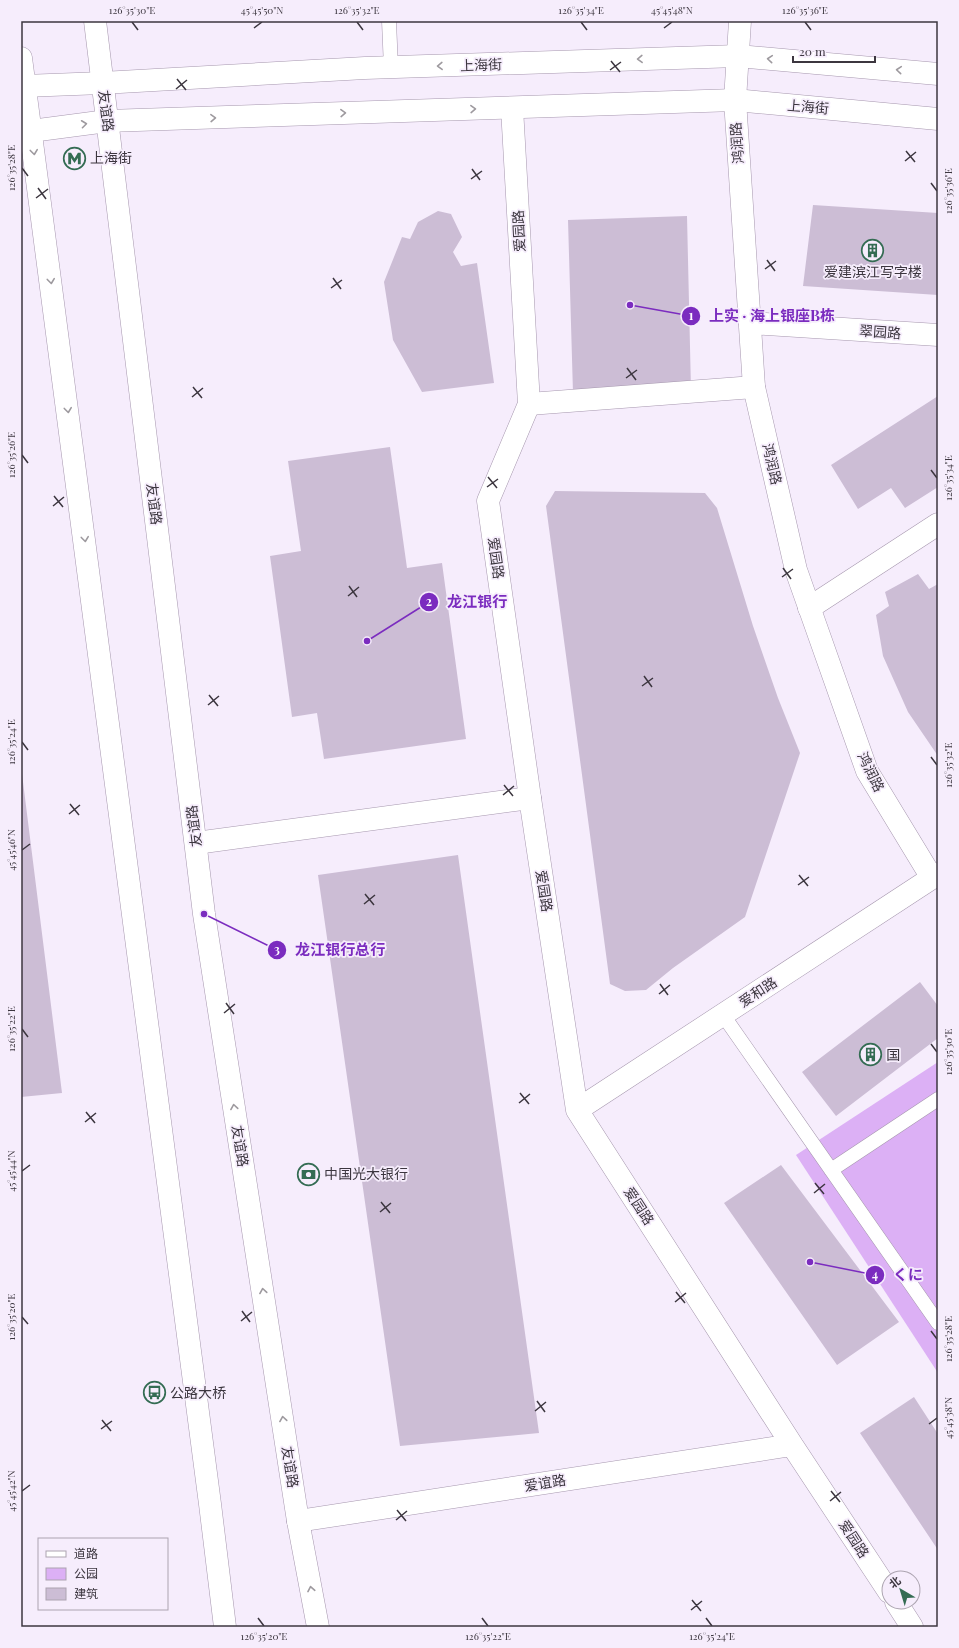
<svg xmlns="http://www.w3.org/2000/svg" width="959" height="1648" font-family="'Playfair Display','Noto Sans SC','Noto Sans JP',serif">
  <rect width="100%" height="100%" fill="#f6edfc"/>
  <path fill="#dcb0f5" d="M938 1062V1373L796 1155Z"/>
  <path fill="#ccbdd5" d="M813 205 938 213V295L803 286Z
    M438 211 451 214 462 237 453 252 461 266 477 263 494 383 422 392 393 340 384 282 402 237 410 239 418 222Z
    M687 216 691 390 573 393 568 220Z
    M938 396V487L905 508 891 488 858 509 831 465Z
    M390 447 407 568 442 563 466 739 324 759 317 713 292 717 270 556 301 551 288 461Z
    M555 491 705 493 717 508 753 626 778 698 800 753 745 917 673 968 646 990 625 991 610 984 546 506Z
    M918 574 929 589 938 584V756L908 712 883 656 876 615 889 606 885 592Z
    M21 766 62 1093 21 1097Z
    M458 855 539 1433 400 1446 318 875Z
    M920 982 938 1006V1038L836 1116 802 1072Z
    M781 1165 899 1322 837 1365 724 1203Z
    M914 1397 938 1434V1550L860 1433Z"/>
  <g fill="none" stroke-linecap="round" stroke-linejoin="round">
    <defs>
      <path id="lane" d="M389 21 391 68
        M723 1015 938 1323
        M831 1170 938 1099"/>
      <path id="street" d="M750 323 938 335
        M529 404 754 387
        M809 608 938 524
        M196 843 530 798"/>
      <path id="secondary" d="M740 21 735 100 754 387 796 570 867 771 932 878
        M512 108 529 404 488 501 530 798 577 1110 792 1445 889 1592
        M577 1110 938 874
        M298 1521 792 1445
        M896 1602 912 1627"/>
      <path id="primary" d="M24 86 102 83 365 68 738 56 938 74
        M31 131 107 121 735 100 938 119"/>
      <path id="highway" d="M95 21 204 914 298 1521 318 1627
        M21 58 210 1504 225 1627"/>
    </defs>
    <use href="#lane" stroke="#a697ae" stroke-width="15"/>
    <use href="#street" stroke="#a697ae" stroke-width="23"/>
    <use href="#secondary" stroke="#a697ae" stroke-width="23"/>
    <use href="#primary" stroke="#a697ae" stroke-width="23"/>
    <use href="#highway" stroke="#a697ae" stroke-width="23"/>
    <use href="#lane" stroke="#fff" stroke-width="14"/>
    <use href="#street" stroke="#fff" stroke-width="22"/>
    <use href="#secondary" stroke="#fff" stroke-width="22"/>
    <use href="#primary" stroke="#fff" stroke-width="22"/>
    <use href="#highway" stroke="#fff" stroke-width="22"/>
  </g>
  <defs><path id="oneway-chevron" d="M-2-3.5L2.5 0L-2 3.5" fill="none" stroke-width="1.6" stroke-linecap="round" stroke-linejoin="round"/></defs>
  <g stroke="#9e9a9f">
    <use href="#oneway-chevron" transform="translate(640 59) rotate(178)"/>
    <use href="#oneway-chevron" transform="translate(770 59) rotate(-175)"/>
    <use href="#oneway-chevron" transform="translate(440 66) rotate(178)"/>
    <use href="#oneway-chevron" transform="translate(899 70) rotate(-175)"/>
    <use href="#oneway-chevron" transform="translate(473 109) rotate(-2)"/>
    <use href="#oneway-chevron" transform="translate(343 113) rotate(-2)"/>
    <use href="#oneway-chevron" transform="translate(213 118) rotate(-2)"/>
    <use href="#oneway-chevron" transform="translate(84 124) rotate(-7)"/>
    <use href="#oneway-chevron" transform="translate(34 152) rotate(83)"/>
    <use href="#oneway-chevron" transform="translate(51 281) rotate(83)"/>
    <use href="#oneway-chevron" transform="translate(68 410) rotate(83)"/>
    <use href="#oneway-chevron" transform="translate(85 539) rotate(83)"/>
    <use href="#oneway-chevron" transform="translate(234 1107) rotate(-99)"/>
    <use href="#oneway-chevron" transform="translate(263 1291) rotate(-99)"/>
    <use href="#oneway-chevron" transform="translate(283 1419) rotate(-99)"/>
    <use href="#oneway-chevron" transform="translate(311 1589) rotate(-101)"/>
  </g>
  <path fill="none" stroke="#3c363f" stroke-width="1.5" d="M132 22 138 30M357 22 363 30M581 22 587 30M805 22 811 30M254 28 262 22M664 28 672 22M611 61 620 72M610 70 621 62M177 79 186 90M176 89 187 80M906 151 915 162M905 161 916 152M22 168 28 176M472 169 480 180M471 179 482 171M931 183 937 191M38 188 46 199M36 198 48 189M767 260 775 271M765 269 776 261M333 278 341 289M331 288 342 280M627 368 636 380M626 378 637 370M193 387 202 398M192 397 203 388M22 455 28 463M931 470 937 478M488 477 497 488M487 487 498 479M54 496 63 507M53 506 64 497M783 568 791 579M782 577 793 569M349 586 357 597M348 596 359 587M644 676 652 687M642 686 653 678M209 695 218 706M208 705 219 696M22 742 28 750M931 757 937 765M504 785 513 796M503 795 514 786M70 804 79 815M69 814 80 805M22 850 30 844M799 875 808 886M798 885 809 877M365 894 374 905M364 904 375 895M660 984 668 995M659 994 670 985M226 1003 234 1014M224 1013 235 1004M22 1029 28 1037M931 1044 937 1052M520 1093 529 1104M519 1103 530 1094M86 1112 95 1123M85 1122 96 1113M22 1171 30 1165M815 1183 824 1194M814 1193 825 1184M381 1202 390 1213M380 1212 391 1203M676 1292 685 1303M675 1302 686 1293M242 1311 250 1322M22 1317 28 1324M241 1321 252 1312M931 1331 937 1339M537 1401 545 1412M535 1411 546 1402M102 1420 111 1431M929 1424 937 1418M101 1429 112 1421M22 1491 30 1485M831 1491 840 1502M830 1501 841 1492M397 1510 406 1521M396 1520 407 1511M692 1600 701 1611M691 1610 702 1601M258 1618 264 1626M482 1618 488 1626M706 1618 712 1626"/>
  <defs>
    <symbol id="metro-ring" viewBox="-11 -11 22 22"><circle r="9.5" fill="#f6edfc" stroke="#346c53" stroke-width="1.5"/><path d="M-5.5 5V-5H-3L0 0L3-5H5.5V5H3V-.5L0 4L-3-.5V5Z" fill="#346c53"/></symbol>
    <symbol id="building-ring" viewBox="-11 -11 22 22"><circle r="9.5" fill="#f6edfc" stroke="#346c53" stroke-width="1.5"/><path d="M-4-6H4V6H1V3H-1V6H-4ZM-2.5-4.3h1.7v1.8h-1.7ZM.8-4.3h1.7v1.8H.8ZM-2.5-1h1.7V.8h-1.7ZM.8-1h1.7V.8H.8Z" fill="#346c53"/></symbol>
    <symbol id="bank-ring" viewBox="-11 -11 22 22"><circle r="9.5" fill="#f6edfc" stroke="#346c53" stroke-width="1.5"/><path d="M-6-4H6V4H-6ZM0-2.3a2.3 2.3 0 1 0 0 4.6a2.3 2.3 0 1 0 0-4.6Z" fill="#346c53"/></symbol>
    <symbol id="bus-ring" viewBox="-11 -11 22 22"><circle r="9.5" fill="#f6edfc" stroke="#346c53" stroke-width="1.5"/><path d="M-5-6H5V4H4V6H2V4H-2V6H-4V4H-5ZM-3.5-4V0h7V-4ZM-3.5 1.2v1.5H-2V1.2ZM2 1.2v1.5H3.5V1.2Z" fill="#346c53"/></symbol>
  </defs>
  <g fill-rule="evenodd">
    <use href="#metro-ring" x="62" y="146" width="25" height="25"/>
    <use href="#building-ring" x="860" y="238" width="25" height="25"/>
    <use href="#building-ring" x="858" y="1042" width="25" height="25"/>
    <use href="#bank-ring" x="296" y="1162" width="25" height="25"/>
    <use href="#bus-ring" x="142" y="1380" width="25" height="25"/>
  </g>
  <g text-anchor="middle" stroke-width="3.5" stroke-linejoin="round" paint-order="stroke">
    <g font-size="14" fill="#3c363f" stroke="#f6edfc">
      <text transform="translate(481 65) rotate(-2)" y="5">上海街</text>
      <text transform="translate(808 107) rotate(5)" y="5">上海街</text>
      <text transform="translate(106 111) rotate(83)" y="5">友谊路</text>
      <text transform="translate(737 143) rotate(-94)" y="5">鸿润路</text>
      <text transform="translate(519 231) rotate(-93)" y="5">爱园路</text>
      <text transform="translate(880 332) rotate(4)" y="5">翠园路</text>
      <text transform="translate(772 464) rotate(77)" y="5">鸿润路</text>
      <text transform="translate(154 504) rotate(83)" y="5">友谊路</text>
      <text transform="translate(496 558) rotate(82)" y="5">爱园路</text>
      <text transform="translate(871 772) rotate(64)" y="5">鸿润路</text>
      <text transform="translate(194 826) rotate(-97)" y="5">友谊路</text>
      <text transform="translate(544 891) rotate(81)" y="5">爱园路</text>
      <text transform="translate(758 992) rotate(-33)" y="5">爱和路</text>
      <text transform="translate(240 1146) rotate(81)" y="5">友谊路</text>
      <text transform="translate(639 1206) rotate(57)" y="5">爱园路</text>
      <text transform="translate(290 1467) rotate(81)" y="5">友谊路</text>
      <text transform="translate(545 1483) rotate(-9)" y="5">爱谊路</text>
      <text transform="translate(854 1539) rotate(57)" y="5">爱园路</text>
    </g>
    <g font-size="14" fill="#3c363f" stroke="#f6edfc" text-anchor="start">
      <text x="90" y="163">上海街</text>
      <text x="873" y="277" text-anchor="middle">爱建滨江写字楼</text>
      <text x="886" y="1060">国</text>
      <text x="324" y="1179">中国光大银行</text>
      <text x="170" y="1398">公路大桥</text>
    </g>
  </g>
  <path fill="none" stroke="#7b2cbf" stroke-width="1.5" d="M630 305L691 316M367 641L429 602M204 914L277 950M810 1262L875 1275"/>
  <g fill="#7b2cbf" stroke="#f6edfc" stroke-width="1.5">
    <circle cx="630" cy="305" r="4"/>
    <circle cx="367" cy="641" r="4"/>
    <circle cx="204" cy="914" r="4"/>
    <circle cx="810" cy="1262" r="4"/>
    <circle cx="691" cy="316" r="10"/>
    <circle cx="429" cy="602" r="10"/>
    <circle cx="277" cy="950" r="10"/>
    <circle cx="875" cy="1275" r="10"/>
  </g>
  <g font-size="12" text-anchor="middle" font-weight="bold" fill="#fff">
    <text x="691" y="320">1</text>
    <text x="429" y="606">2</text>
    <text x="277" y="954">3</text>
    <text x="875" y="1279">4</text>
  </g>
  <g font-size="15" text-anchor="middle" font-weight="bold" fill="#7b2cbf" stroke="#f6edfc" stroke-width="3.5" stroke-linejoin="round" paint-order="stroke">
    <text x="772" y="321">上实 · 海上银座B栋</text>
    <text x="477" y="607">龙江银行</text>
    <text x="340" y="955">龙江银行总行</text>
    <text x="908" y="1280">くに</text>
  </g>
  <rect width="959" height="1648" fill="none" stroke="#f6edfc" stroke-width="44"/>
  <rect x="38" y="1538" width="130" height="72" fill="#f6edfc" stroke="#aca4b0"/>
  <rect x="46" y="1551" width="20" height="6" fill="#ffffff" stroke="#aca4b0"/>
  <text x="74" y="1558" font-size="12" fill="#3c363f">道路</text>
  <rect x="46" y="1568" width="20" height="12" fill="#dcb0f5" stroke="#aca4b0"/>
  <text x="74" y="1578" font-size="12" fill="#3c363f">公园</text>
  <rect x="46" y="1588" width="20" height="12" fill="#ccbdd5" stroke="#aca4b0"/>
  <text x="74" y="1598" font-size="12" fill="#3c363f">建筑</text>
  <g transform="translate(901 1590) rotate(322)"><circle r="19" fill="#f6edfc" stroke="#aca4b0"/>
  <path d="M0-3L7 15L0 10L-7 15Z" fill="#346c53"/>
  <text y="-6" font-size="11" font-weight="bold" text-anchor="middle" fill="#3c363f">北</text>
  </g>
  <path d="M793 56v6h82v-6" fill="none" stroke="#3c363f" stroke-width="2"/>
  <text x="799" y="56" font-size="12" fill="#3c363f" stroke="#f6edfc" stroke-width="3" paint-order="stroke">20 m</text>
  <rect x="22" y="22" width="915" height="1604" fill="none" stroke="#3c363f" stroke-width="1.5"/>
  <g font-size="10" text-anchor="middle" fill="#3c363f">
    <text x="132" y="14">126°35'30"E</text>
    <text x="262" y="14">45°45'50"N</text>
    <text x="357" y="14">126°35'32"E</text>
    <text x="581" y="14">126°35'34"E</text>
    <text x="672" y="14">45°45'48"N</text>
    <text x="805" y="14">126°35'36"E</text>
    <text transform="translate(11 168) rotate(-90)" y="4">126°35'28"E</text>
    <text transform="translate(948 191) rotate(-90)" y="4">126°35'36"E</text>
    <text transform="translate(11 455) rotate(-90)" y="4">126°35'26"E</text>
    <text transform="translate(948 478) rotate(-90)" y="4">126°35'34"E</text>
    <text transform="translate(11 742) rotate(-90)" y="4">126°35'24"E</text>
    <text transform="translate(948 765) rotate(-90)" y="4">126°35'32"E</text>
    <text transform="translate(11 850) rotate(-90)" y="4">45°45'46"N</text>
    <text transform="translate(11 1029) rotate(-90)" y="4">126°35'22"E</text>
    <text transform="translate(948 1052) rotate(-90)" y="4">126°35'30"E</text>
    <text transform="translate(11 1171) rotate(-90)" y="4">45°45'44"N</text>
    <text transform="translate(11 1317) rotate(-90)" y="4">126°35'20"E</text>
    <text transform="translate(948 1339) rotate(-90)" y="4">126°35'28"E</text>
    <text transform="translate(948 1418) rotate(-90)" y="4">45°45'38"N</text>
    <text transform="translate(11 1491) rotate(-90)" y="4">45°45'42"N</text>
    <text x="264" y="1640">126°35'20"E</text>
    <text x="488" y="1640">126°35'22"E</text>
    <text x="712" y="1640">126°35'24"E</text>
  </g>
</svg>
